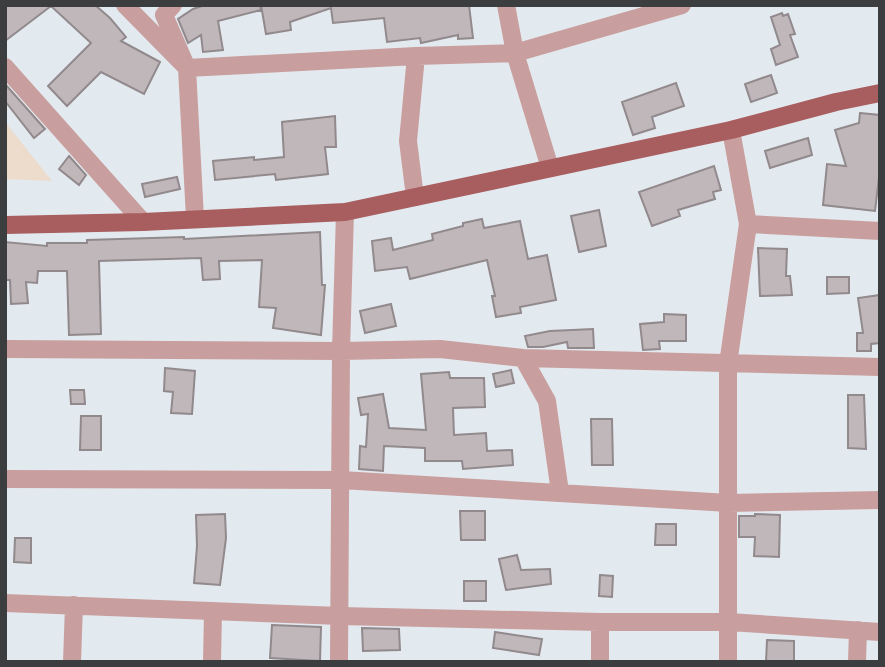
<svg xmlns="http://www.w3.org/2000/svg" width="885" height="667" font-family="'Alegreya Sans',sans-serif">
  <rect width="100%" height="100%" fill="#e3eaef"/>
  <path fill="#eddbcb" d="M5 122 52 181 5 179Z"/>
  <path fill="#bfb7ba" stroke="#91898c" stroke-width="2" d="M5 5H95L110 18 126 37 121 41 160 62 144 94 101 72 67 106 48 86 91 43 51 6 5 41Z
    M205 5H260L261 10 218 21 223 50 203 52 201 35 188 43 178 19 193 9Z
    M261 5H469L473 38 458 39V35L421 43 420 38 387 42 384 18 333 23 331 8 290 22 291 30 266 34Z
    M782 13 783 16 788 14 795 34 790 35 798 57 776 65 771 49 780 45 771 17Z
    M771 75 777 93 751 102 745 84Z
    M676 83 684 106 652 117 655 128 633 135 622 102Z
    M5 84 45 129 34 138 5 101Z
    M860 113 880 115V169L875 211 823 205 827 164 846 166 835 130 859 123Z
    M335 116 336 147H325L328 174 276 180 275 174 215 180 213 161 254 157V160L284 157 282 122Z
    M808 138 812 155 770 168 765 151Z
    M69 156 86 175 79 185 59 169Z
    M714 166 721 190 713 192 715 199 678 210 680 216 652 226 639 192Z
    M177 177 180 189 145 197 142 184Z
    M599 210 606 246 579 252 571 216Z
    M482 219 484 228 520 221 528 259 547 255 556 300 520 307 521 313 496 317 492 296H495L487 260 410 279 407 267 375 271 372 241 391 238 393 250 433 240 432 234 463 226V223Z
    M320 232 322 285H325L321 335 273 328 276 308 259 307 262 260 219 261 220 279 203 280 201 258 99 261 101 334 69 335 67 271H38L37 283 26 282 28 303 11 304 10 280H5V242L47 246V243H87V240L184 237V239Z
    M758 248 787 249 786 276H790L792 295 760 296Z
    M827 277H849V293L827 294Z
    M880 295V343L871 344V351H857V333H863L858 298Z
    M391 304 396 326 365 333 360 311Z
    M664 314 686 315V341H659L660 349 643 350 640 324 664 322Z
    M593 329 594 348H568L567 342 543 347H528L525 336 550 331Z
    M165 368 195 371 192 414 171 413 173 392 164 391Z
    M511 370 514 383 496 387 493 374Z
    M449 372 450 378H484L485 407 453 408 454 435 486 433 487 451 512 450 513 465 463 469 462 461H425V448L384 446 383 471 359 469 360 446 366 447 368 414 361 415 358 398 383 394 389 428 426 430 421 374Z
    M70 390H84L85 404H71Z
    M848 395H864L866 449 848 448Z
    M81 416H101V450H80Z
    M591 419H612L613 465H592Z
    M460 511H485V540H461Z
    M225 514 226 538 220 585 194 583 197 546 196 515Z
    M755 514 780 515 779 557 754 556 755 537H739V516H755Z
    M656 524H676V545H655Z
    M15 538H31V563L14 562Z
    M517 555 521 570 550 569 551 584 506 590 499 559Z
    M600 575 613 576 612 597 599 596Z
    M464 581H486V601H464Z
    M272 625 321 627 320 661 270 658Z
    M362 628 399 629 400 650 363 651Z
    M495 632 542 639 539 655 493 648Z
    M767 640 794 641V662H766Z"/>
  <g fill="none" stroke-linecap="round" stroke-linejoin="round">
    <path stroke="#c99e9e" stroke-width="18" d="M125 5 187 68 416 56 408 141 415 197
      M173 5 164 15 187 68 195 218
      M506 5 515 53 550 168
      M416 56 515 53 682 5
      M5 67 143 222
      M748 224 880 231
      M5 349 341 351 440 349 523 358 880 367
      M523 358 547 401 560 492
      M5 479 341 480 729 503 880 500
      M5 603 340 616 600 622H729L880 632
      M72 662 74 605
      M212 662 213 611
      M339 662 341 351 345 212
      M600 662V622
      M728 662V364L748 224 731 130
      M857 662 858 630"/>
    <path stroke="#a85d5f" stroke-width="18" d="M5 225 143 222 345 212 731 130 836 102 880 93"/>
  </g>
  <rect width="885" height="667" fill="none" stroke="#3b3d3f" stroke-width="14"/>
</svg>
